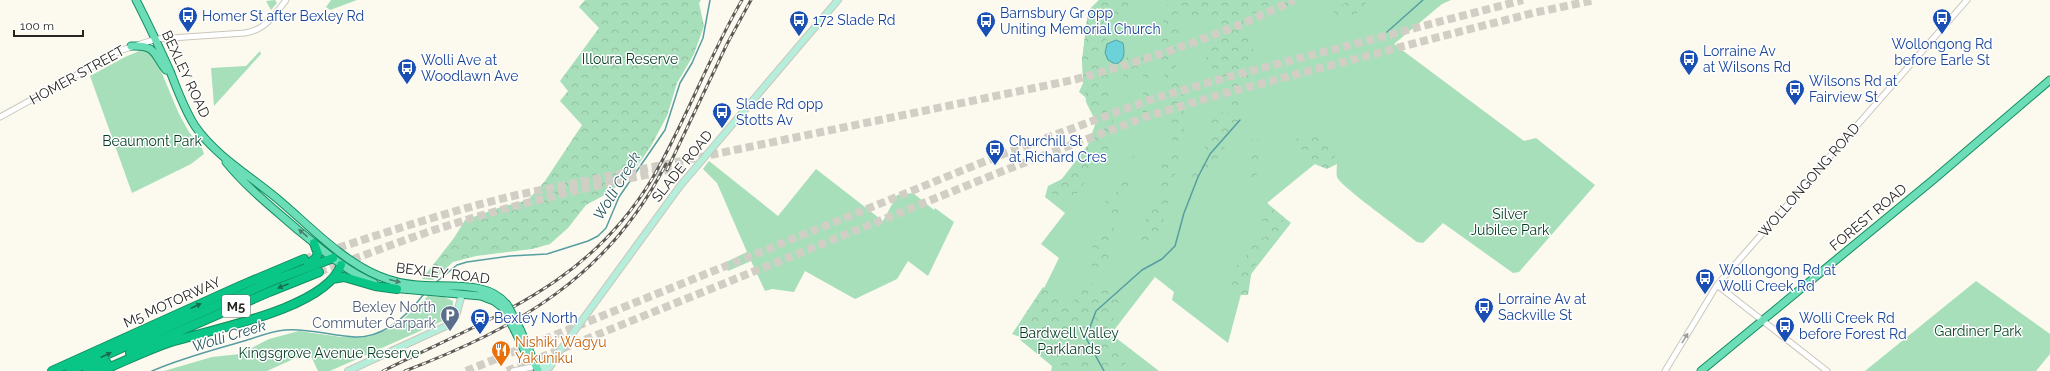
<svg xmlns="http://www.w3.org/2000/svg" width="2050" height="371" font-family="Raleway,sans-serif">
  <defs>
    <pattern id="forest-crowns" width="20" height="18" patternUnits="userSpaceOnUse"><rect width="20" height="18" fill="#a7dfba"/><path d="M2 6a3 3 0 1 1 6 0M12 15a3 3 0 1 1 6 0" fill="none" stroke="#90bfa0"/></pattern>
  </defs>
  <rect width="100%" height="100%" fill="#fcf9ee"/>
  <path fill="#a7dfba" d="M275 0 277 3 271 10 266 1Z
    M331 0H357L330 10 326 7Z
    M1099 0H1451L1442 4 1394 44 1524 141 1536 138 1595 185 1519 272 1513 273 1443 223 1423 243 1417 242C1405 232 1340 186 1337 177 1336 173 1337 168 1337 164L1297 157 1316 163 1267 203 1291 223 1244 283 1228 343 1172 300 1174 292 1155 277 1111 334 1159 371H1051L1052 366 1019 339 1059 258 1041 244 1065 213 1045 197 1048 186 1076 172 1111 118 1079 92 1083 83 1082 61 1088 11Z
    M144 49 156 59 179 114 189 132 202 148 204 154 191 164 132 193 90 76 125 57Z
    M260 51 261 54 214 106 211 68 246 66Z
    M709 161 778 216 816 169 883 221 897 195 913 193 934 210 935 208 954 222 928 276 908 261 897 279 855 299 805 271 794 292 772 289 765 291 751 261 728 271 724 263 747 252 717 183 703 169Z
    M1976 281 2050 334V354L2036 371H1865Z
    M428 296 444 297 453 301V311L447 319 330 371H318L309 352 267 371H164L212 357 240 354 269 339 299 331 341 337H368L396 326Z"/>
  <path fill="url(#forest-crowns)" d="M585 0H701L699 3 704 26 694 54 677 83 667 116 651 146 633 172 610 192 586 205 568 228 550 244 532 249 476 256 453 262 433 280 422 279 454 238 465 220 501 207 528 200 545 181 582 125 560 101 568 91 560 81 599 28 579 7Z
    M1099 0H1143C1121 6 1109 33 1100 53L1111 86 1107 101 1113 112 1112 145 1071 201 1051 193 1088 145 1096 122 1086 102 1082 61 1088 11Z
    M1171 0H1307L1306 2 1250 14 1243 20 1252 43 1255 65 1238 101V126L1209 172 1207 182 1190 181 1209 138 1214 102 1223 113H1233L1230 97 1206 58 1222 22 1189 15 1182 7 1174 19 1181 38V43L1172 51 1179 78 1186 89 1183 108 1185 117 1184 138 1162 226 1156 240 1148 249 1142 247 1140 233 1149 212 1158 202 1160 176 1163 160 1172 150 1173 129 1161 53 1164 10Z
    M1349 0H1368L1361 11 1326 27 1336 9Z
    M1145 48 1149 50C1149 72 1153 98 1145 119L1143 118V68L1138 66 1133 83 1129 87C1119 76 1122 60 1133 50L1135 57 1139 60Z
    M1302 134 1322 135 1332 146 1337 164 1327 169 1297 157 1296 139Z
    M1254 139 1258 140C1262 154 1262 169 1253 181L1248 176V143Z
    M1133 156 1141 160 1139 168 1130 170Z
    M1126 179 1132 182 1121 201 1118 213 1108 216 1103 203 1116 194 1117 183Z
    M1267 203C1274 209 1277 215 1284 221L1282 231 1252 269 1248 295H1238L1232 284 1237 265 1246 256 1250 243 1265 237 1269 228 1263 223 1260 212Z
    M1114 228 1106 271 1100 274 1090 264 1095 231Z
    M1087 283 1111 287 1127 302 1117 313 1105 333 1119 355 1132 371H1057L1043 345 1012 334 1043 287 1061 302 1072 303Z"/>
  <path fill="#6bd2da" stroke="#569ea2" d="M1116 40 1123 43C1125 52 1125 62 1115 64L1108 60 1105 53 1107 44Z"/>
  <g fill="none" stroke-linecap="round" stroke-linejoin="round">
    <path stroke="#569ea2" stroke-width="1.5" d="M1387 32 1423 0
      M435 283 457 265 467 262 510 256 547 254 588 241 598 236 606 228 619 197 665 130 680 83 692 63 703 38 710 0
      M152 371C182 358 213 350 244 341 257 337 272 331 285 330 309 328 331 336 355 337 384 338 407 316 424 294
      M1104 371 1086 338 1096 311 1142 270 1162 259 1175 246 1184 213 1198 177 1210 154 1240 120"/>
    <path stroke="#d1cfc5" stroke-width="8" stroke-dasharray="8 4" stroke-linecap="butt" d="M304 259C375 236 445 212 517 195L1073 80C1149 59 1223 35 1294 0
      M319 272C357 258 395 243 434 230 517 203 602 184 687 166
      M466 371 998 156 1149 100 1231 76 1523 0
      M507 371 1008 169 1145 117 1218 95 1431 39 1533 13 1595 0"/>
    <defs>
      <path id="tertiary" d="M0 117 122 50 156 39 245 33C265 30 275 15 286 0
        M1717 285 1827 371
        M513 371 532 367
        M1665 371 1717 285 1967 0"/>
      <path id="secondary" d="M537 366 545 365 553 359
        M348 371 446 326 456 316 462 294
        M543 371 550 367 559 352 680 186 838 0"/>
      <path id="primary" d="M136 0C148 23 159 47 170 71 177 89 184 109 195 126 214 154 247 174 274 196 306 222 340 260 379 276 391 281 404 284 417 285 445 288 489 279 508 306
        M131 46C157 45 153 54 166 70
        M226 162C247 188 274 209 298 230 322 249 345 271 374 283
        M391 288 481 296 494 301 503 308
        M520 329 538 371
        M515 331 528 358
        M1701 371 1933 180 2050 80"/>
      <path id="motorway" d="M308 264 315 259 318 254 314 243
        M332 279 344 277 375 286 397 289
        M130 353 269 292 319 272
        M52 371 240 286 304 259
        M70 371 272 281 333 258
        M87 371 107 363
        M101 371C125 361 149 349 174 341 214 329 326 308 341 265"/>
    </defs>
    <use href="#tertiary" stroke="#c9c6bc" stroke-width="7"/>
    <use href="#secondary" stroke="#c9c6bc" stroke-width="8"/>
    <use href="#primary" stroke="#138e63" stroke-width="9"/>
    <use href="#motorway" stroke="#138e63" stroke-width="10"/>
    <use href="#tertiary" stroke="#fff" stroke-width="5"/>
    <use href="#secondary" stroke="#b5eedb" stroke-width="6"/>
    <use href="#primary" stroke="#6bddb7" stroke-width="7"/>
    <use href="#motorway" stroke="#09c687" stroke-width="8"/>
    <defs>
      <path id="rail" d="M667 170 727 44 751 0
        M383 371C490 317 586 288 652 179 686 121 708 58 742 0
        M405 371C519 327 608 277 666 164"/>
    </defs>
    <use href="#rail" stroke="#5c5a54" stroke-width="3"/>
    <use href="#rail" stroke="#fff" stroke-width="1.5" stroke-dasharray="4.5" stroke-linecap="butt"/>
    <defs>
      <path id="primary-bridge" d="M508 306 520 329
        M503 308 515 331"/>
    </defs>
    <use href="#primary-bridge" stroke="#138e63" stroke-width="9" stroke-linecap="butt"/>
    <use href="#primary-bridge" stroke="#6bddb7" stroke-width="7"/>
  </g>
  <defs><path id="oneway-solid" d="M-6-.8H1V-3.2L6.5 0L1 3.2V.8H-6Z"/></defs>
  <g fill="#48816c">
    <use href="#oneway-solid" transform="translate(303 233) rotate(-140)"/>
    <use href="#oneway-solid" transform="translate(395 281) rotate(14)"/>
  </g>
  <g fill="#196d4f">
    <use href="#oneway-solid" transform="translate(283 286) rotate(158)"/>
    <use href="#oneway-solid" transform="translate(196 306) rotate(-24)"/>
    <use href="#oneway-solid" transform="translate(106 355) rotate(-24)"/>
  </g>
  <use fill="#9d9d9b" href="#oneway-solid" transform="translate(1685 338) rotate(-59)"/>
  <defs>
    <symbol id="bus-pin" viewBox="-11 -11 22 30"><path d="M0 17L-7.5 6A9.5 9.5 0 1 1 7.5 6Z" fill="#1a4fb4" stroke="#fff"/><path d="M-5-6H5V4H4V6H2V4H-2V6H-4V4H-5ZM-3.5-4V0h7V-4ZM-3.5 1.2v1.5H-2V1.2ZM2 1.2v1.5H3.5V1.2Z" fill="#fff"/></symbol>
    <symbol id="parking-pin" viewBox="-11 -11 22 30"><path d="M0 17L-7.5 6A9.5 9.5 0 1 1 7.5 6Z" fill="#5c6f8a" stroke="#fff"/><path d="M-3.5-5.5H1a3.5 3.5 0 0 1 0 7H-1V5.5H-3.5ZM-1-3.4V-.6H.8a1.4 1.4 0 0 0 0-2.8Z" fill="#fff"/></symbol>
    <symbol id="station-pin" viewBox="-11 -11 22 30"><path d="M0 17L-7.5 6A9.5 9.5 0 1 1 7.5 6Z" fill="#1a4fb4" stroke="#fff"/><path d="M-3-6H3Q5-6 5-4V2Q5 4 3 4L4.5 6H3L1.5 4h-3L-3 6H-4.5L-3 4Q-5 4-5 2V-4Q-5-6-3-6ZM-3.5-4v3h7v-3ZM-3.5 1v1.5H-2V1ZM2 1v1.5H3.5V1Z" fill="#fff"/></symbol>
    <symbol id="restaurant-pin" viewBox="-11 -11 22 30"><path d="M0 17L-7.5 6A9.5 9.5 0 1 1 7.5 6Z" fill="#e8710a" stroke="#fff"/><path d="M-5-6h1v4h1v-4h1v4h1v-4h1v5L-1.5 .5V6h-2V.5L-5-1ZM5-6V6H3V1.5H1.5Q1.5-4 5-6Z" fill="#fff"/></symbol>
  </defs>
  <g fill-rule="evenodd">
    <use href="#bus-pin" x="177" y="5" width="22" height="30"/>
    <use href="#bus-pin" x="1931" y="7" width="22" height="30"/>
    <use href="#bus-pin" x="788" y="9" width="22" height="30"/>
    <use href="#bus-pin" x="975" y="10" width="22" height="30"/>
    <use href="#bus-pin" x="1678" y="48" width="22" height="30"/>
    <use href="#bus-pin" x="396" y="57" width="22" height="30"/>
    <use href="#bus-pin" x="1784" y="78" width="22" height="30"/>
    <use href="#bus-pin" x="711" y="101" width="22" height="30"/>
    <use href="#bus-pin" x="984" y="138" width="22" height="30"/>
    <use href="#bus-pin" x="1694" y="267" width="22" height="30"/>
    <use href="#bus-pin" x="1473" y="296" width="22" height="30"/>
    <use href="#parking-pin" x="439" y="304" width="22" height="30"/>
    <use href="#station-pin" x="469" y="307" width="22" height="30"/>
    <use href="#bus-pin" x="1774" y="315" width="22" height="30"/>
    <use href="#restaurant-pin" x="490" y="339" width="22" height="30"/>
  </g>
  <g text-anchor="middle" stroke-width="3" stroke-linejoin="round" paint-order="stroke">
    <rect fill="#fff" stroke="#676664" stroke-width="1" x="222" y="295" width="28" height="22" rx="3"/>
    <g font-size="13" font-weight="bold" fill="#262521">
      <text x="236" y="311">M5</text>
    </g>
    <g font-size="14" fill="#164399" stroke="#fff" text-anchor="start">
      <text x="1000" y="18">Barnsbury Gr opp<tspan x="1000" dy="16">Uniting Memorial Church</tspan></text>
      <text x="202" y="21">Homer St after Bexley Rd</text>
      <text x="813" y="25">172 Slade Rd</text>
      <text x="1942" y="49" text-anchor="middle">Wollongong Rd<tspan x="1942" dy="16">before Earle St</tspan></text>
      <text x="1703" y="56">Lorraine Av<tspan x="1703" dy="16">at Wilsons Rd</tspan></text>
      <text x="421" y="65">Wolli Ave at<tspan x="421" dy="16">Woodlawn Ave</tspan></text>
      <text x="1809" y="86">Wilsons Rd at<tspan x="1809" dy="16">Fairview St</tspan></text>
      <text x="736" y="109">Slade Rd opp<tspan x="736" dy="16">Stotts Av</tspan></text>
      <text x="1009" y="146">Churchill St<tspan x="1009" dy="16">at Richard Cres</tspan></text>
      <text x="1719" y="275">Wollongong Rd at<tspan x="1719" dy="16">Wolli Creek Rd</tspan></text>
      <text x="1498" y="304">Lorraine Av at<tspan x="1498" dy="16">Sackville St</tspan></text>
      <text x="494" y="323">Bexley North</text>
      <text x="1799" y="323">Wolli Creek Rd<tspan x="1799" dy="16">before Forest Rd</tspan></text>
    </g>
    <g font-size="14" fill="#033d21" stroke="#fff">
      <text x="630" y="64">Illoura Reserve</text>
      <text x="152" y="146">Beaumont Park</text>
      <text x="1510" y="219">Silver<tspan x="1510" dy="16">Jubilee Park</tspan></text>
      <text x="1978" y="336">Gardiner Park</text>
      <text x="1069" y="338">Bardwell Valley<tspan x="1069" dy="16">Parklands</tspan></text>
      <text x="329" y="358">Kingsgrove Avenue Reserve</text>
    </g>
    <g font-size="14" fill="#262521" stroke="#fff">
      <text transform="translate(186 74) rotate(65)" y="5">BEXLEY ROAD</text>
      <text transform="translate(77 75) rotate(-29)" y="5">HOMER STREET</text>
      <text transform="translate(682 166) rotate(-51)" y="5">SLADE ROAD</text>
      <text transform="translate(1809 180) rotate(-49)" y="5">WOLLONGONG ROAD</text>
      <text transform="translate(1868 217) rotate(-40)" y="5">FOREST ROAD</text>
      <text transform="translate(443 273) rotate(7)" y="5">BEXLEY ROAD</text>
      <text transform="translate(172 302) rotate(-24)" y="5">M5 MOTORWAY</text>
    </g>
    <g font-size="14" fill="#4e5e75" stroke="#fff" text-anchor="end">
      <text x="436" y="312">Bexley North<tspan x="436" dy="16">Commuter Carpark</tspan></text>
    </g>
    <g font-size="14" fill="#c56008" stroke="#fff" text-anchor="start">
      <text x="515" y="347">Nishiki Wagyu<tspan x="515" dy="16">Yakuniku</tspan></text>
    </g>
    <g font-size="15" font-style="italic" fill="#2a585c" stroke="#fff">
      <text transform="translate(617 186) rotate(-59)" y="5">Wolli Creek</text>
      <text transform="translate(229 336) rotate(-17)" y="5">Wolli Creek</text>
    </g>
  </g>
  <path d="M14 30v6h69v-6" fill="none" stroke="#262521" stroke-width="2"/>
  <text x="20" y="30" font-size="12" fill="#262521" stroke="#ffffff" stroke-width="3" paint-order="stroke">100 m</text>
</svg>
